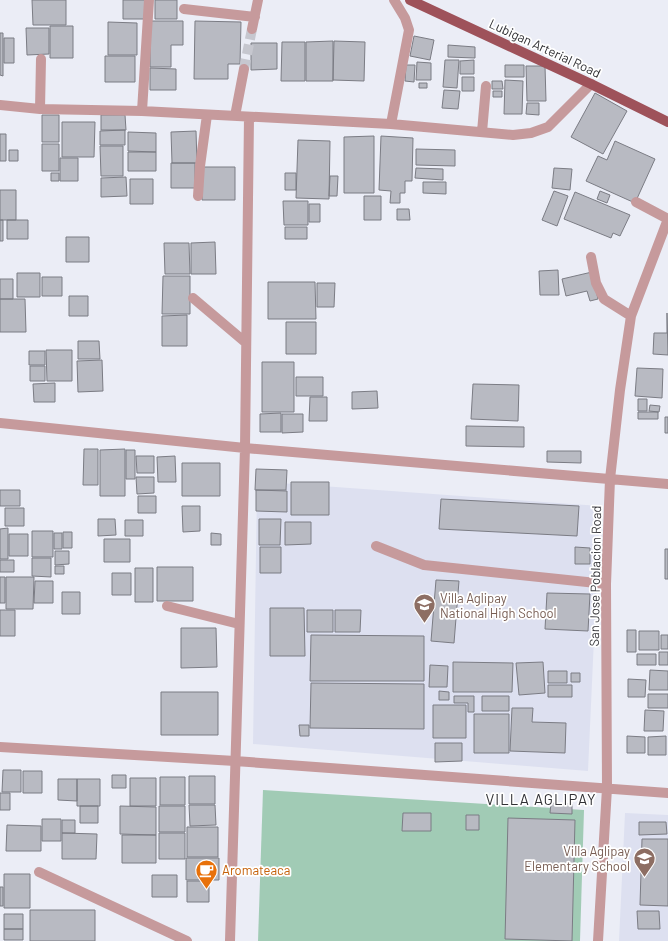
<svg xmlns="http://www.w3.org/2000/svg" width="668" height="941" font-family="Barlow,sans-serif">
  <rect width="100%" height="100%" fill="#ebedf6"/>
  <path fill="#dde0f0" d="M266 482 600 506 588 771 253 744 257 489Z
    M625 813 668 815V941H619Z"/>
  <path fill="#a1cbb5" d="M263 790 584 810 580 941H258Z"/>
  <path fill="#b8bac2" stroke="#7b7c84" d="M32 0H66V25H33Z
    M123 0H145V19H123Z
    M155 0H177V19H155Z
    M150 21H183V45H171V67H150Z
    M195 21 241 22 240 64H228V79H194Z
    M108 22 137 23V55H108Z
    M50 26H73V58H50Z
    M26 28H49V54L27 55Z
    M0 33H3V76L0 75Z
    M414 36 434 40 430 60 410 56Z
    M4 38H14V63H4Z
    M333 41V81H306V42Z
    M334 41 365 42 364 81 333 80Z
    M282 42H305V81H281Z
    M251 43H277V69L251 70Z
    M448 45 475 47V58L448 57Z
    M105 56H135V82H105Z
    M445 60H459L457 88 443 87Z
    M474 60V74H460V61Z
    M417 62 431 63V80H416Z
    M406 65H415L414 82 405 81Z
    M505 65H524V77H505Z
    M526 66H545L546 101H527Z
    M150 68 176 69V90H150Z
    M462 77H474V91H462Z
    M505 80 523 81 522 114H504Z
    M492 81H502L503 89H492Z
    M419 83H427V88H419Z
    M444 90 460 91 458 109 442 108Z
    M493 91H502V97H493Z
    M595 93 627 111 603 154 571 137Z
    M527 103H539V115L526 114Z
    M42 115H59V142H42Z
    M101 115H125L126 130H101Z
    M62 122H95L94 157H62Z
    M125 130V145H100V131Z
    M196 131 197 163H172L171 132Z
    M128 132 156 133V152L128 151Z
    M0 134H6V161H0Z
    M374 136V193H344V137Z
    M381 136 413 138 412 181H405V193H400V203H390L391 191 379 190Z
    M298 140 330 141 329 199 296 198Z
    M615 141 655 159 635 203 586 181 598 156 607 160Z
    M42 144H59V171H42Z
    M100 146H123V176H101Z
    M416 149 455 150V166L416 165Z
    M9 150H18V161H9Z
    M128 152H156V171H128Z
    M60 158H78V181H60Z
    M171 163H195V188H171Z
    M202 167H235V200H202Z
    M416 168 443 169V180L415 178Z
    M554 168 572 169 570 190 552 188Z
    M51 173H59V181H51Z
    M285 173H296V190H285Z
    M330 176H338L337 196H329Z
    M126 177 127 196 101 197V178Z
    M130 179H153V204H130Z
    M423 182H446V194L423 193Z
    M0 190H16V220H0Z
    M554 191 568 196 557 226 542 220Z
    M600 191 610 195 607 203 597 199Z
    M575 192 630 215 620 236 613 233 611 238 564 219Z
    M364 196H381V220H364Z
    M283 201H308V225H284Z
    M309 204H320V222H309Z
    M397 209H409L410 220H397Z
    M0 220H3V241H0Z
    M7 220H28V239H7Z
    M285 227H307V239H285Z
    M66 237H89V262H66Z
    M215 242 216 274H191V243Z
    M164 243H189L190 274H165Z
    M558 270 559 295H540L539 271Z
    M592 272 598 299 590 301 587 291 566 296 562 279Z
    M17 273H40V297H17Z
    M163 276H190V314H162Z
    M42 277H62V296H42Z
    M0 279H13V299H0Z
    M268 282H315L316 319H268Z
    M317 283H335L334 307H317Z
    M69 296H88V316H69Z
    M0 299H25L26 332H0Z
    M667 313 668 355 653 354 654 333H667Z
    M187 315V346H162V316Z
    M286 322H316V354H286Z
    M78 341H99L100 359H78Z
    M46 350H72V381H47Z
    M29 351H45V365H29Z
    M102 360 103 391 78 392 77 361Z
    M262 362H294V412H262Z
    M30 366H45V381H30Z
    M637 368 663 369 662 398 635 396Z
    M296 377H323V396H296Z
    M55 383V402H34L33 384Z
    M473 384 519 385 518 421 471 419Z
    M377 391 378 408 352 409V392Z
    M310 397H327V421H309Z
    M638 399H647V411H638Z
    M650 405 660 406 659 412 649 411Z
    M638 412H658V419H638Z
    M281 413V432H260V414Z
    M282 414H303V432L282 433Z
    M665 417H668V433H665Z
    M466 426 524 427V447L466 446Z
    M84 449H98V485H83Z
    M125 449V496H100V450Z
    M126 450H135V479H126Z
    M547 451H581V463L547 462Z
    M136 456H154V473H137Z
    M175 456 176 482H158L157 457Z
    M182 463H220V496H182Z
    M256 469 287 470 286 490H255Z
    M136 477H154V493L137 494Z
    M291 482H329V515H291Z
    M0 490H20V506H0Z
    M256 490 287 491V512L256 511Z
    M138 496H156V513H138Z
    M441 499 579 506 577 536 439 529Z
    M182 506H200V531L183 532Z
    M5 508H24V526H5Z
    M98 519H115L116 535 98 536Z
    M259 519H281L280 545H259Z
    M125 520H143V536H125Z
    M285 522H311V544L285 545Z
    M8 528V559H0V529Z
    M32 531H53V557H32Z
    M63 532H72V548H63Z
    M54 533H62V549H54Z
    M211 533 221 534V545H211Z
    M9 534H28V556H9Z
    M104 539H130V562H104Z
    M260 547H281V573H260Z
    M575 547 590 548V564H575Z
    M665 549H668V579H665Z
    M55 551H69V564L55 565Z
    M32 558H51V577L32 576Z
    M0 560H14V572H0Z
    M55 566H64V574H55Z
    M157 567H193V601H157Z
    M135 568H153V602H135Z
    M112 573H131V595H112Z
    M0 577H5V603H0Z
    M6 577H34L33 609H6Z
    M436 580 459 581 454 643 431 641Z
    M35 581H53V603H34Z
    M62 592H80V614H62Z
    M547 593 590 594 588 631 545 629Z
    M270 608H304L305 656H270Z
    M0 610H15V636H0Z
    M307 610H333V632H307Z
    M335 610H361L360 632H335Z
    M181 628H216L217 667 181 668Z
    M627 630H636V652H627Z
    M639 631H659V650H639Z
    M311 635 424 636V681H310Z
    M661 635H668V649H661Z
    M659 652H668V665H659Z
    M637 654H656V665H637Z
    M453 662 513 663 512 692H453Z
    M543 662 545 693 519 695 516 663Z
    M430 665 448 666 447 687H429Z
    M650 670 668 671V690H649Z
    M548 671H567V683H548Z
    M571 673H580V682H571Z
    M628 679 646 680 645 697H628Z
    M311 683 424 684V729L310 728Z
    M548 685H572V697H548Z
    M439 691 449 692V700H439Z
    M161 692H218V735H161Z
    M648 694H668V708H648Z
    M454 696H474V712H468V703H454Z
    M482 696H509V711H482Z
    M433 705H466V738H433Z
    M512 708H533L532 722 566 723 565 753 510 751Z
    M645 710 664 711 663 731H644Z
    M474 714H509V753H474Z
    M299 725H309V736H300Z
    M627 736 645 737V753H627Z
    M666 736V755H648V737Z
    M435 743H462V761L435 762Z
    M3 770H21V792H2Z
    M23 771H42V793H23Z
    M112 775H126V788H112Z
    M189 776H215V804H189Z
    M160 777H185V805H160Z
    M130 778H156V806H130Z
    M58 779H77V801L58 800Z
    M77 779H100V806H77Z
    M0 793H10V810H0Z
    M551 803 572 804V814L550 813Z
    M189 805H215L216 825 190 826Z
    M80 806H98V823H80Z
    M120 806 156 807V835L120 834Z
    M159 806H185V832H159Z
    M403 813H431V831H402Z
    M466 815H479V830H466Z
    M508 818 575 820 572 941 505 939Z
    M42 819H61V841H42Z
    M62 820H75V833H62Z
    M639 822H666L667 834 639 835Z
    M7 825 41 826V851H6Z
    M187 827H218V857H187Z
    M62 833 97 834 96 859H62Z
    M159 833H185V859H159Z
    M122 835H156V863H122Z
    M642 839H668V906L640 905Z
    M186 858H219V880H186Z
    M4 874H30V908H4Z
    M152 875H177V897H152Z
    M187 881H209V902H187Z
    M0 887H3V906H0Z
    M30 910H95V941H30Z
    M637 911H659L660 929H638Z
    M4 914H23V929H4Z
    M4 929H23V940H4Z"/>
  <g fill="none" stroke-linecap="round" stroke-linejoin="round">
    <path stroke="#c6c7cf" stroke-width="10" stroke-dasharray="10 5" stroke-linecap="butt" d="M244 69 252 29"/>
    <path stroke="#c69a9c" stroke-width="10" d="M184 9 255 17
      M252 29 258 0
      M0 105 40 109 142 111 391 124 513 135 531 133 548 127 591 84
      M40 109 41 59
      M142 111 149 0
      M235 116 244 69
      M391 124 409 30 405 18 394 0
      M482 132 486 86
      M198 196 200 166 207 115
      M636 202 668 219
      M591 257 596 283 604 299 631 316
      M193 298 245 342
      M0 423 245 448 668 484
      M376 546 424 565 606 584
      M167 606 239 624
      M0 747 235 761 668 793
      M39 872 187 941
      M230 941 245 448 249 117
      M598 941 607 788 606 584 610 479 620 390 631 316 668 219"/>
    <path stroke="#9e525a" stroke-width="10" d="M410 0 591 84 668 122"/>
  </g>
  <defs>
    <symbol id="school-pin" viewBox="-11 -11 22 30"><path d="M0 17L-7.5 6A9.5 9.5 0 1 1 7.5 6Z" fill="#8d6e63" stroke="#fff"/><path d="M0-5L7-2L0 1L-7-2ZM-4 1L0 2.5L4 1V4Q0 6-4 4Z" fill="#fff"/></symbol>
    <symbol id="cafe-pin" viewBox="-11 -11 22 30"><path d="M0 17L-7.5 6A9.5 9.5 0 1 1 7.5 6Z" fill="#e8710a" stroke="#fff"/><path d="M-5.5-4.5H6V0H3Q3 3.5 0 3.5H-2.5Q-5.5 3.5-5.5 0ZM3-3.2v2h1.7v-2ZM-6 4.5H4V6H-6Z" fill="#fff"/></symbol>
  </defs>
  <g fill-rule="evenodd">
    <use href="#school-pin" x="412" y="592" width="25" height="34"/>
    <use href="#school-pin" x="632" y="846" width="25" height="34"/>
    <use href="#cafe-pin" x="194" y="858" width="25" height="34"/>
  </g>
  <g text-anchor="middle" stroke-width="3.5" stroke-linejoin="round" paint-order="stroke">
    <g font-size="13" fill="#313135" stroke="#fff">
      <text transform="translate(545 48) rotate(25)" y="5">Lubigan Arterial Road</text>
      <text transform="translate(595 576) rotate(-89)" y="5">San Jose Poblacion Road</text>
    </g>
    <g font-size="13" fill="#785e54" stroke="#fff" text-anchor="start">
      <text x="440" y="603">Villa Aglipay<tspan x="440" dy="15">National High School</tspan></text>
      <text x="630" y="856" text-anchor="end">Villa Aglipay<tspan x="630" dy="15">Elementary School</tspan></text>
    </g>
    <g font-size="13" fill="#c56008" stroke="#fff" text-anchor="start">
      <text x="222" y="875">Aromateaca</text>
    </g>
    <g font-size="15" letter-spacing="1" fill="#313135" stroke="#fff">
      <text x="541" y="805">VILLA AGLIPAY</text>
    </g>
  </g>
</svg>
